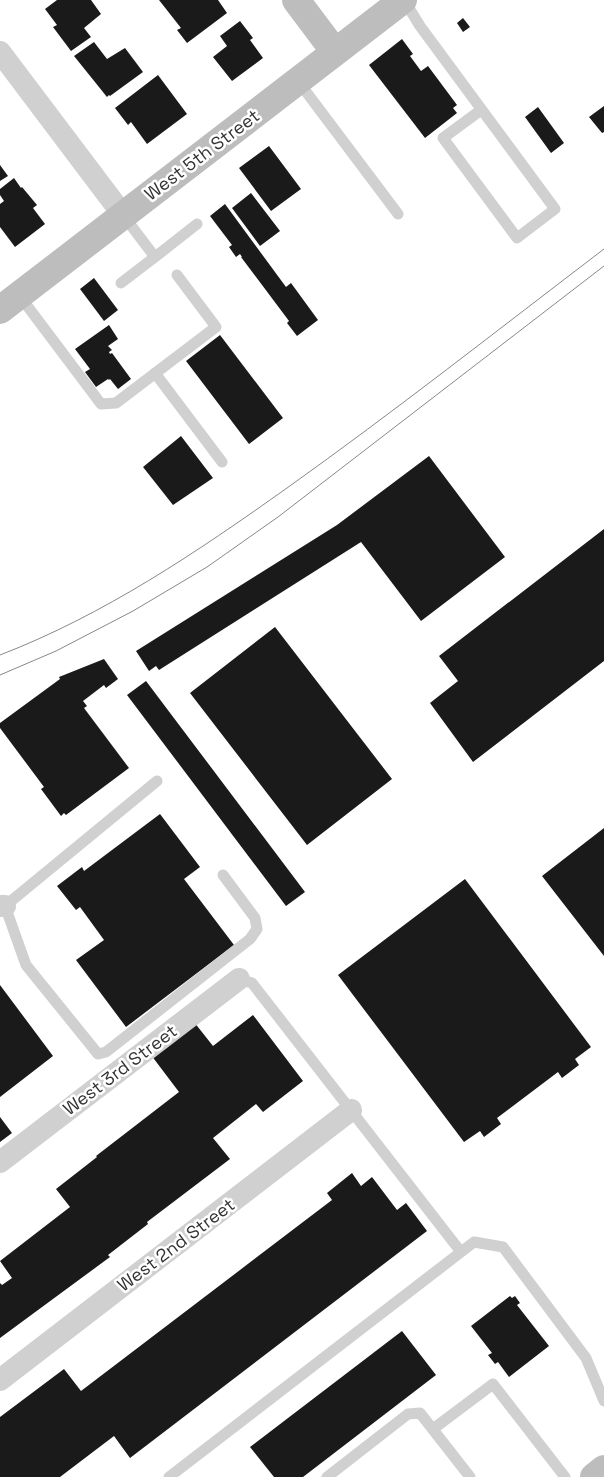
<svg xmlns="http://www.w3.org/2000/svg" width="604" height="1477" font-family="'Space Grotesk',sans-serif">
  <rect width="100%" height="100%" fill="#fff"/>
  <path fill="#1a1a1a" d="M57 0H91L101 14 84 28 91 37 71 51 53 27 57 25 45 9Z
    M159 0H218L227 13 187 43 177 30 181 28Z
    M463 18 470 27 463 32 457 23Z
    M240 21 253 38 250 40 263 58 232 81 213 57 227 46 220 36Z
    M402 39 413 54 410 56 421 71 428 66 457 105 453 108 457 113 425 138 369 65Z
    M94 42 107 59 125 48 143 72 110 96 109 95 107 97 74 56Z
    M158 75 187 114 147 144 131 122 128 125 115 108Z
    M604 106V132L602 133 589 117Z
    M538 107 564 143 551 153 525 117Z
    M269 146 301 189 271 211 239 168Z
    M0 165 8 176 0 181Z
    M14 178 21 188 22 187 37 205 33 208 45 224 15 247 0 227V204L4 201 0 195V189Z
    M251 193 280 231 260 246 232 208Z
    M225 204 286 287 291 283 318 320 297 336 287 323 289 321 241 257H242L240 254 236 257 229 247 232 245 210 216Z
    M94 278 118 310 104 321 80 289Z
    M109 325 118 339 108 346 112 350 109 352 110 354 112 353 131 379 118 389 110 379 109 380 108 379 96 387 85 372 90 369 75 349Z
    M220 335 283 418 249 444 186 361Z
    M181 436 213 478 173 505 143 467Z
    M429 456 505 557 421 621 361 542 159 670 156 666 149 671 136 651 337 525Z
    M604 529V661L473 762 430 703 458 681 439 656Z
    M275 627 392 779 307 845 190 693Z
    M104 659 118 679 106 688 104 685 83 701 87 706 84 708 129 768 66 815 64 813 61 816 41 789 44 787 0 728V723L60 679 59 677Z
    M146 681 305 892 286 906 127 695Z
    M160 814 200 867 184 879 234 945 126 1027 76 960 104 940 80 907 76 910 57 886 82 867 84 871Z
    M604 828V956L542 876Z
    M465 879 591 1047 575 1059 579 1065 562 1078 558 1072 497 1118 501 1124 484 1137 480 1131 464 1142 338 975Z
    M0 985 53 1056 0 1097Z
    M253 1015 303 1081 263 1112 256 1104 213 1138 230 1159 147 1222 148 1224 108 1255 110 1257 0 1338V1283L2 1285 12 1278 0 1261 70 1207 56 1189 97 1157 96 1156 179 1092 151 1055 194 1022 213 1046Z
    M0 1117 12 1133 0 1142Z
    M352 1173 361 1186 372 1177 397 1210 406 1203 427 1231 130 1458 114 1436 60 1477H0V1417L64 1369 81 1391 332 1200 327 1193Z
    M510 1296 512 1298 515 1296 520 1303 517 1305 549 1346 509 1377 498 1362 495 1364 488 1355 492 1353 471 1326Z
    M402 1331 436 1375 303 1477H274L250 1447Z"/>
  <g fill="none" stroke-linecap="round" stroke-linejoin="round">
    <path stroke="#d0d0d0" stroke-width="11" d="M404 0 420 26 555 209 517 238 443 138 481 110
      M298 81 398 214
      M155 257 197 224
      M121 283 155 257 123 215
      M19 295 101 404 116 403 216 327 177 275
      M155 373 222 462
      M157 781 5 906 26 965 98 1054 106 1052 250 939 257 929 255 918 223 875
      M239 979 252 983 461 1252
      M433 1429 493 1384 565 1477
      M169 1477 474 1242 503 1247 586 1358 604 1401
      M327 1477 408 1414 420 1413 470 1477"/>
    <path stroke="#d0d0d0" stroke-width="22" d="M0 52 123 215
      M0 906H5
      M0 1162 239 979
      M0 1380 351 1110"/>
    <path stroke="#bdbdbd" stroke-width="28" d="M296 0 335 52
      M0 310 403 0
      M594 1477 604 1469"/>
    <path stroke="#888" stroke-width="1" d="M0 655C104 615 197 552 287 488 395 411 499 329 604 249
      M0 675 56 651 133 611 207 567 278 517 604 266"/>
  </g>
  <g text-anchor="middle" stroke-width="5" stroke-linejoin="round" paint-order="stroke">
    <g font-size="18" fill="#333" stroke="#fff">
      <text transform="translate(202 155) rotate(-37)" y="6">West 5th Street</text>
      <text transform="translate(120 1070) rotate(-37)" y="6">West 3rd Street</text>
      <text transform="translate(176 1245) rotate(-37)" y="6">West 2nd Street</text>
    </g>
  </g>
</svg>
